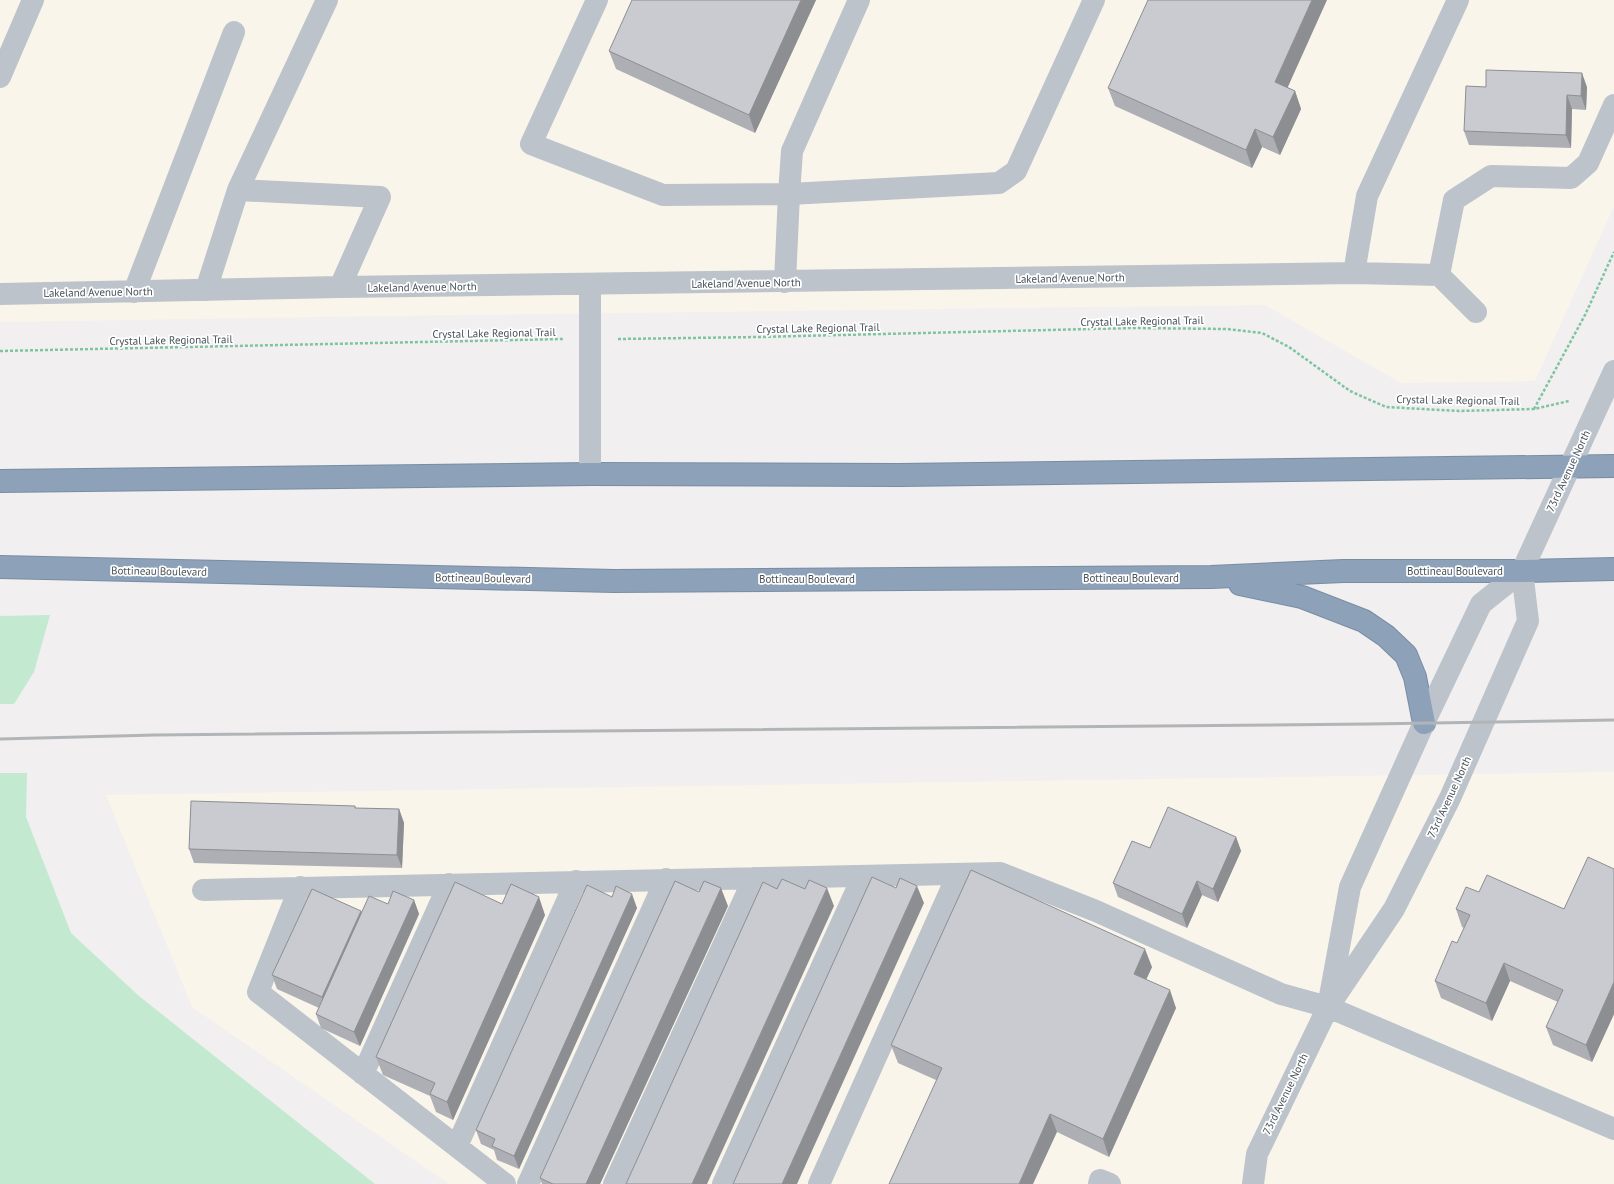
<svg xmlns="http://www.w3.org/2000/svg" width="1614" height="1184" font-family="'PT Sans',sans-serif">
  <rect width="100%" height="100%" fill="#f1efef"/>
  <path fill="#faf5eb" d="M0 0H1614V206L1535 381 1401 383 1265 305 383 316 0 322Z
    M1614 772V1184H449L192 1007 106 795Z"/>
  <path fill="#c3ead1" d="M50 615 34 672 14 704H0V616Z
    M0 773H27L26 817 71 933 139 996 375 1184H0Z"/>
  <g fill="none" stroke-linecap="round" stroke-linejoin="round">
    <defs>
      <path id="highway" d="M0 481 590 474 899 475 1614 466
        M0 567 614 581 1211 577 1343 571H1522L1614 569
        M1240 584 1302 597 1364 621 1386 636 1406 655 1415 677 1424 723"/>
    </defs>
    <use href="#highway" stroke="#788da4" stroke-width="24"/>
    <path stroke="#7fc4a1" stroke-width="2.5" stroke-dasharray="3 2" stroke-linecap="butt" d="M618 339 758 337 1132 328 1227 329 1262 333 1289 347 1350 391 1386 407 1459 411 1534 409 1569 401
      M0 351 563 339
      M1534 409 1585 315 1614 252"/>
    <path stroke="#bcc3ca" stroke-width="22" d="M597 0 531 144 663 195 789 194 785 282
      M859 0 792 151 789 194 999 183 1016 171 1094 0
      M0 77 33 0
      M238 190 327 0
      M1354 273 1367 196 1458 0
      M1439 275 1454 200 1491 176 1571 178 1588 163 1614 105
      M206 290 238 190 380 197 340 287
      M134 292 234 32
      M0 294 340 287 1354 273 1439 275 1476 312
      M590 474V285
      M300 887 258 992 505 1184
      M203 890 1000 873 1096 911 1281 994 1328 1007 1614 1129
      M1328 1007 1350 887 1424 723 1481 604 1522 571 1614 371
      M363 1074 449 884
      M457 1146 576 881
      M528 1184 666 879
      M614 1184 754 878
      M723 1184 863 876
      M819 1184 958 874
      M1099 1184 1100 1180 1110 1184
      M1253 1184 1257 1154 1328 1007 1394 909 1450 798 1528 621 1522 571"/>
    <use href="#highway" stroke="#8da2b8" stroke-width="22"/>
    <path stroke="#b2b5b8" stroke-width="3" d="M0 739 155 735 1369 724 1614 720"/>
  </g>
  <path fill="#adafb4" d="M816 0 755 133 616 69 609 51Z
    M1287 87 1295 91 1301 109 1280 155 1262 147 1252 168 1115 106 1108 88Z
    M1486 87H1587L1586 110 1572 109 1571 148 1469 145 1464 131Z
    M355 806 356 808 399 809 404 823 402 868 194 863 189 849Z
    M1236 837 1241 851 1218 902 1202 895 1187 928 1118 897 1113 883 1150 848Z
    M1614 869V1014L1592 1062 1553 1045 1546 1027 1558 1002 1510 981 1492 1021 1441 998 1435 981 1457 943 1464 928 1462 927 1456 909 1479 892 1564 909Z
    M612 897 637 908 519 1169 497 1160 494 1150 481 1144 476 1130Z
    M414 900 419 914 360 1046 321 1028 316 1014 319 1008 277 989 272 975 361 911 362 913 388 904Z
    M502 904 545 915 453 1120 436 1112 430 1096 383 1075 376 1057Z
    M728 906 600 1184H542L540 1178Z
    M1152 967 1146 979 1176 1008 1109 1157 1057 1132 936 1080 898 1063 891 1045Z"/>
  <path fill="#8d8e92" d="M801 0H816L755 133 749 115Z
    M1312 0H1327L1282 100 1275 82Z
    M1582 73 1587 87 1586 110 1581 96Z
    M1295 91 1301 109 1280 155 1273 137Z
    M1567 95 1572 109 1571 148 1566 135Z
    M1255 129 1262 147 1252 168 1246 150Z
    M399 809 404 823 402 868 397 855Z
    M1236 837 1241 851 1218 902 1213 889Z
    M1197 881 1202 895 1187 928 1182 914Z
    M917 886 924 903 797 1184H782Z
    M721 888 728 906 600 1184H586Z
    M827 888 834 906 707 1184H692Z
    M632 894 637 908 519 1169 514 1156Z
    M539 897 545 915 453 1120 447 1102Z
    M414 900 419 914 360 1046 354 1032Z
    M361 911 366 925 327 1011 322 997Z
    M1145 949 1152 967 1141 991 1134 974Z
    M1504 963 1510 981 1492 1021 1486 1003Z
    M1614 982V1014L1592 1062 1586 1045Z
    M1170 990 1176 1008 1109 1157 1103 1139Z
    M1050 1114 1057 1132 1033 1184H1019Z"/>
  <path fill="#c9cbd1" stroke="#8d8e92" d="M632 0H801L749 115 609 51Z
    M1148 0H1312L1275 82 1295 91 1273 137 1255 129 1246 150 1108 88Z
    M1486 70 1582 73 1581 96 1567 95 1566 135 1464 131 1466 86 1486 87Z
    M191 801 355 806V808L399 809 397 855 189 849Z
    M1168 807 1236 837 1213 889 1197 881 1182 914 1113 883 1132 841 1150 848Z
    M1588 857 1614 869V982L1586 1045 1546 1027 1563 990 1504 963 1486 1003 1435 981 1452 941 1457 943 1470 915 1456 909 1466 887 1479 892 1487 875 1564 909Z
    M971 870 1145 949 1134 974 1170 990 1103 1139 1050 1114 1019 1184H889L942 1068 891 1045Z
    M872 877 896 888 900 878 917 886 782 1184H733Z
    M782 879 805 889 809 880 827 888 692 1184H626L763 882 777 889Z
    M675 881 699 892 704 881 721 888 586 1184H553L540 1178Z
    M455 882 502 904 511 884 539 897 447 1102 430 1094 435 1083 376 1057Z
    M587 885 612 897 616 886 632 894 514 1156 492 1146 495 1139 476 1130Z
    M312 889 361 911 322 997 272 975Z
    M393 891 414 900 354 1032 316 1014 369 896 388 904Z"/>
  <g text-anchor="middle" stroke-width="3.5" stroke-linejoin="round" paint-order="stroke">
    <g font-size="11" fill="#49525a" stroke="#fff">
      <text transform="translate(1070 278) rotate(-1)" y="4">Lakeland Avenue North</text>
      <text transform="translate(746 283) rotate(-1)" y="4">Lakeland Avenue North</text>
      <text transform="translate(422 287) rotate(-1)" y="4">Lakeland Avenue North</text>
      <text transform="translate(98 292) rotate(-1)" y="4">Lakeland Avenue North</text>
      <text transform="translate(1142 321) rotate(-1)" y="4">Crystal Lake Regional Trail</text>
      <text transform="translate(818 328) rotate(-1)" y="4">Crystal Lake Regional Trail</text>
      <text transform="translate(494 333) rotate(-1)" y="4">Crystal Lake Regional Trail</text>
      <text transform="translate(171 340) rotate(-1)" y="4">Crystal Lake Regional Trail</text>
      <text transform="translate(1458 400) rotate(1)" y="4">Crystal Lake Regional Trail</text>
      <text transform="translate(1568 471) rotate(-65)" y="4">73rd Avenue North</text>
      <text transform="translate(159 571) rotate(1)" y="4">Bottineau Boulevard</text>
      <text x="1455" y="575">Bottineau Boulevard</text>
      <text transform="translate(483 578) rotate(1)" y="4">Bottineau Boulevard</text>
      <text x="1131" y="582">Bottineau Boulevard</text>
      <text x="807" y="583">Bottineau Boulevard</text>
      <text transform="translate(1449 797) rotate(-65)" y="4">73rd Avenue North</text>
      <text transform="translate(1285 1094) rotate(-64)" y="4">73rd Avenue North</text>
    </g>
  </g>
</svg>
